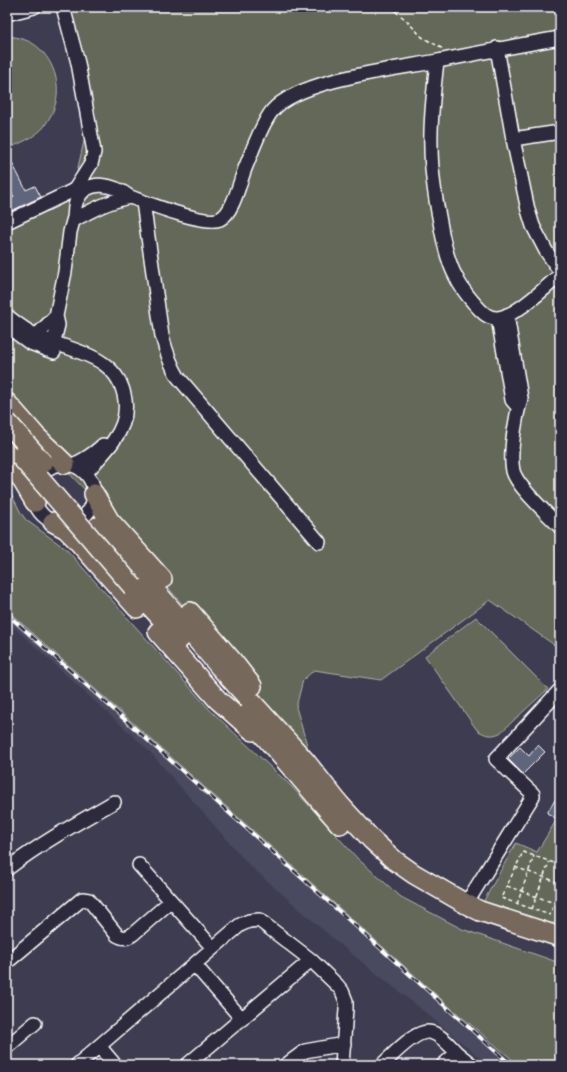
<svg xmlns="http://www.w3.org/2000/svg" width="567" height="1072" font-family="'Patrick Hand',sans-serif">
  <rect width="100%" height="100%" fill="#3e3c50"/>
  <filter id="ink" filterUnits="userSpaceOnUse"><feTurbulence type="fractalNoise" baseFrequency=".025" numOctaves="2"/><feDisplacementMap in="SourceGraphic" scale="8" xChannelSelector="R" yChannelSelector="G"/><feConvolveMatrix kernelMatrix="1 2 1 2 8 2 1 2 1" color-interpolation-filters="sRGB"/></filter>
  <g filter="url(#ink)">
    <path fill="#48485e" d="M7 610 451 1008 519 1065H488L421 1009 338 943 248 864 148 750 7 621Z"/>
    <path fill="#636759" stroke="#b1b3ac" d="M59 7H560V649L490 600 381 680 314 670 303 680 296 707 313 766 245 678 86 491 18 420 7 410V217L74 185 87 128Z
      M7 36C19 37 32 41 40 49 58 67 63 95 50 117 48 120 46 124 44 127 34 138 20 143 7 149Z
      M7 486 21 513 26 520 66 549 210 710 292 787 358 859 401 897 462 929 560 963V1065H519L451 1008 7 610Z
      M476 617 548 689 500 733C491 737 485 735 477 730L425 656Z
      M560 814V919L546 927 481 906 516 843 537 852Z"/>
    <path fill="#61657e" stroke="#fff" d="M7 153 26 190 35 186 41 197 9 212 7 207V201L14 197 7 183Z
      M538 745 545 752 523 774 508 759 520 747 529 756Z
      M555 800 560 802V814L557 819 547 813Z"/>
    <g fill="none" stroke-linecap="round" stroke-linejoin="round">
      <defs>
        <path id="minor" d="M7 14 34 7
          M497 48 513 139 528 210 533 226 546 251 560 271
          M437 61C434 89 430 118 431 146 431 172 435 197 440 222 443 240 447 261 456 277 460 286 467 295 473 302 480 310 487 319 498 318 516 316 546 287 560 275
          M513 139 560 132
          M143 202 162 336C166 351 170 364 178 377L319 542
          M74 220C92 210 109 201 130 197
          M7 222 72 191 75 189 91 164 94 152 78 63 63 7
          M507 315 521 398C516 416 509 452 513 471 517 487 548 514 560 527
          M7 316C16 323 26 331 37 336 71 352 119 354 125 400 127 415 122 429 114 440 106 452 95 462 86 473V474
          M498 318 512 400 518 407
          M7 326 30 343 54 352
          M32 340 56 316
          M47 350 55 337 58 325 56 316 65 272 70 232C71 228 72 225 73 221 76 214 73 208 77 200 88 177 115 185 130 197 147 203 205 226 220 219 234 212 240 180 246 166 253 149 261 125 272 111 299 79 397 69 438 61 479 53 519 45 560 38
          M34 494a30 30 0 1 1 60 0a30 30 0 1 1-60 0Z
          M71 465C80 463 96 452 103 445
          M139 865 213 948
          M7 869C41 843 77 823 114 802
          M466 904 533 796V794L496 759 560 690
          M7 962 82 899 89 900 117 935C124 939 127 938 133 934L171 901
          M195 965 242 1019
          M99 1046 240 925 249 921 259 920 311 960 337 985 342 991 346 1001V1009L342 1065
          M7 1047 35 1023
          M457 1053 472 1065
          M77 1065 99 1046 115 1065
          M187 1065 311 960
          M286 1065 305 1051 344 1044
          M382 1065C393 1055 418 1026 433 1033 442 1036 450 1046 457 1053L443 1065"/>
        <path id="highway" d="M7 403 36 436 65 464
          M7 441 20 456
          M7 460 19 475 35 502
          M94 494 109 520 162 579
          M53 522 66 529 75 538 137 608
          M97 527 165 602 219 666 306 762 340 805 372 840 394 860 414 874 466 904 480 911 560 937
          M133 587 180 639
          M190 612 234 663 252 686
          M158 632 218 700 253 731
          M246 715 340 824"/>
      </defs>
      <use href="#minor" stroke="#fff" stroke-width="16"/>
      <use href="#highway" stroke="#fff" stroke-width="22"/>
      <path stroke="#fff" stroke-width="1.5" stroke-dasharray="4 3" stroke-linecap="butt" d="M390 7 405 19 422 37 443 49
        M560 865 523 852 501 898 550 915 560 885
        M515 867 560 883
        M507 886 560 905
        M517 904 534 856
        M532 909 549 862"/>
      <use href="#minor" stroke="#2f2a3d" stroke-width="13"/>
      <use href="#highway" stroke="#76695c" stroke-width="19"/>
      <defs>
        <path id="rail" d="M7 614 511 1065"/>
      </defs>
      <use href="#rail" stroke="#fff" stroke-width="4"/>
      <use href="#rail" stroke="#2f2a3d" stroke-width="2.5" stroke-dasharray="8" stroke-linecap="butt"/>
      <defs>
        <path id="highway-bridge" d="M7 422 43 463
          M20 456 133 587"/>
      </defs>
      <use href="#highway-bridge" stroke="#fff" stroke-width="22" stroke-linecap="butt"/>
      <use href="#highway-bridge" stroke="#76695c" stroke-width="19"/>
    </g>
  </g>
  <rect width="567" height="1072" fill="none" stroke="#2f2a3d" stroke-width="24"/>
  <rect x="12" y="12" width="543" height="1048" fill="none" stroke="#fff" stroke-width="1.5" filter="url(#ink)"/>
</svg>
